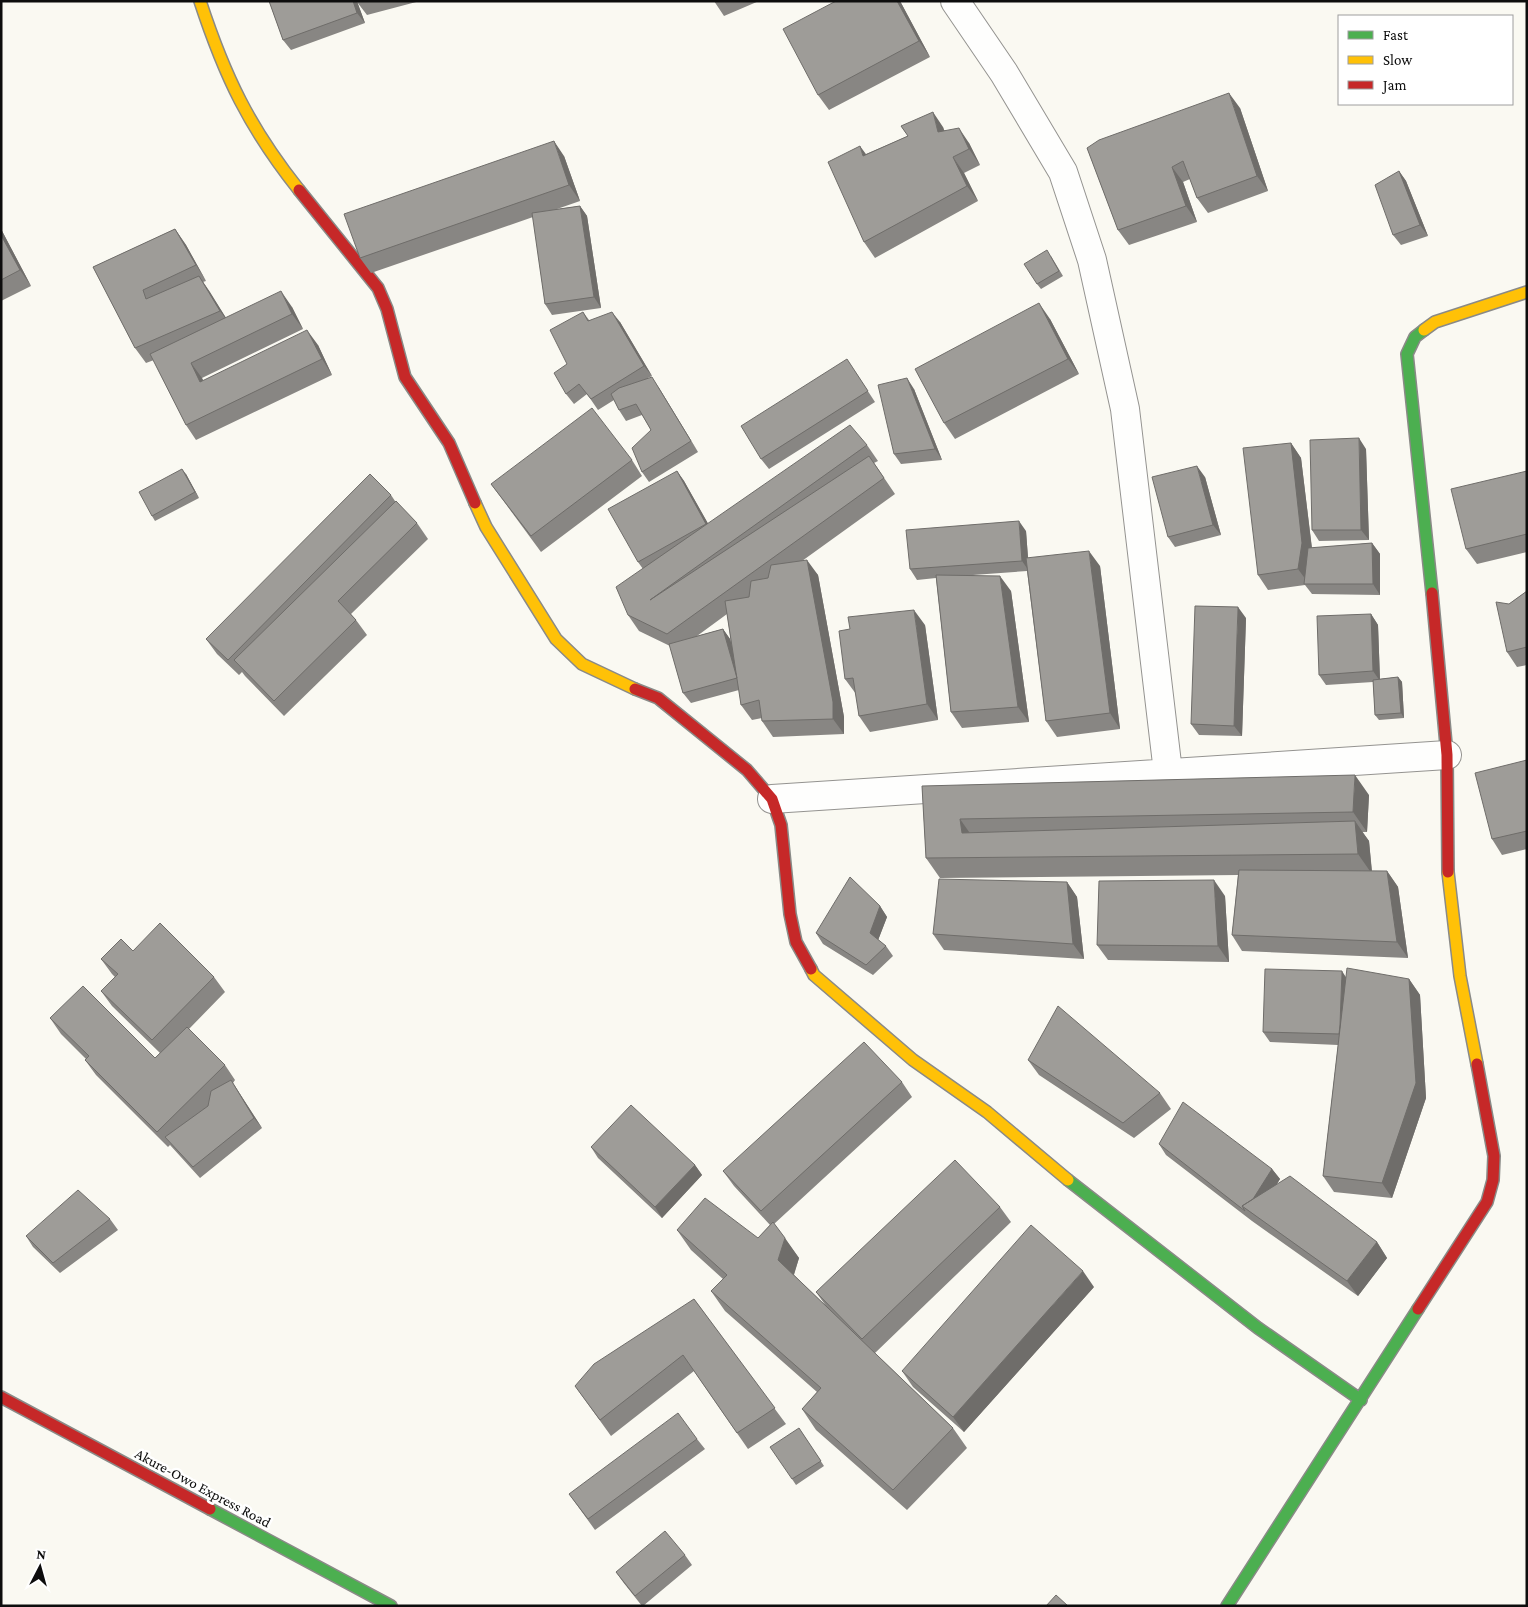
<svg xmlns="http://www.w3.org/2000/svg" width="1528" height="1607" font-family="'Crimson Pro',serif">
  <rect width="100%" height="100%" fill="#faf9f2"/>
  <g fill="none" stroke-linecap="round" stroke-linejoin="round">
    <defs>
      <path id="street" d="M955 1 1004 73 1063 172 1092 260 1125 409 1168 772
        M772 799 1447 755"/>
      <path id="fast" d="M1424 330 1415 337 1407 354 1432 593
        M1068 1180 1258 1328 1361 1400
        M210 1509 391 1606
        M1227 1606 1418 1309"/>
      <path id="slow" d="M200 1C225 77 249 127 299 190
        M1424 330 1435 322 1527 292
        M475 503 486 527 556 639 582 664 635 689
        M1448 872 1460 976 1477 1064
        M811 969 814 975 913 1060 987 1112 1068 1180"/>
      <path id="jam" d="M299 190 378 288 387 309 405 377 449 443 475 503
        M1432 593 1447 755 1448 872
        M635 689 658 698 747 770 772 799 781 825 790 914 796 942 811 969
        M1418 1309 1487 1202 1493 1180 1494 1156 1477 1064
        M1 1397 210 1509"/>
    </defs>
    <use href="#street" stroke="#949390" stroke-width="30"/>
    <use href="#fast" stroke="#8a8a87" stroke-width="14"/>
    <use href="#slow" stroke="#8a8a87" stroke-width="14"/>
    <use href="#jam" stroke="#8a8a87" stroke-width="14"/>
    <use href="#street" stroke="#fefefd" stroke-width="28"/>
    <use href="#fast" stroke="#4caf50" stroke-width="11"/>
    <use href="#slow" stroke="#ffc107" stroke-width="11"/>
    <use href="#jam" stroke="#c62828" stroke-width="11"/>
  </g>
  <path fill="#888683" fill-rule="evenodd" d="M269 1H420L367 15 357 2 365 23 291 50 283 40Z
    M714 1H759L724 16Z
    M836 1H900L930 57 829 110 818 95Z
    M1240 108 1268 191 1208 213 1197 198 1190 179 1183 182 1197 222 1129 245 1118 230 1087 148Z
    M901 126 943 127 944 130 969 143 980 165 964 173 978 201 875 258 864 242 866 154 908 136Z
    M564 156 580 201 557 209 580 206 587 216 601 308 552 315 545 304 533 217 371 273 360 258Z
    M1399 171 1406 181 1428 236 1401 245 1393 235Z
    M1 229 31 286 1 301Z
    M175 229 186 245 206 281 203 282 226 318 292 307 303 329 202 378 203 381 318 345 332 375 196 440 186 425 154 360 146 363 135 348 93 267Z
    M1051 256 1063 276 1041 289 1037 284Z
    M583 312 589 320 620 322 652 376 648 378 659 388 698 452 649 482 642 472 651 430 642 415 626 421 619 410 614 400 598 410 587 394 574 404 566 394 567 364Z
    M1050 319 1079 374 955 439 944 423Z
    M854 370 875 402 769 469 761 459Z
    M914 389 942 460 901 464 894 454Z
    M1291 443 1301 458 1312 548 1372 543 1380 554V595L1312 594 1305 585 1268 590 1258 575Z
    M867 445 878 461 874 463 895 494 802 561 818 575 844 717V734L773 737 762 721V718L752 720 741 705 739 690 691 703 683 693 670 646 639 631 628 615 643 569 638 562 677 471 684 481 708 524ZM727 614 731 642 730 639 723 629 697 636Z
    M1366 449 1369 540 1319 541 1312 530Z
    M632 460 642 476 541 552 491 484Z
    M1527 471V552L1477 564 1466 549Z
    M186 474 199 498 155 521 152 516Z
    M1205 477 1221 535 1175 547 1168 537Z
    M391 495 395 501 417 523 428 539 351 614 356 620 367 635 284 716 245 676 242 672 239 675 217 654 206 639Z
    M1026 531 1028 558 1100 566 1120 729 1057 737 1046 721 1027 571 973 575 1011 591 1029 722 962 728 951 712 936 578 917 580 910 569Z
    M1527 591V665L1517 667 1507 652 1509 604Z
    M1371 614 1378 625 1380 679 1398 677 1402 682 1404 718 1379 720 1375 715 1373 682 1326 685 1319 675Z
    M1246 618 1242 736 1199 735 1191 724Z
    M925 625 938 720 870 732 859 716 856 694 845 679Z
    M1527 760V849L1502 855 1492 839Z
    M922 786 1369 795 1367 832H1362L1369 841 1372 871H1387L1398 887 1408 958 1242 951 1232 935 1238 875 940 878 926 858Z
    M1067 882 1077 897 1084 959 944 950 933 934Z
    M1225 896 1229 962 1108 960 1097 945Z
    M880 906 887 917 878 940 886 946 893 956 873 975 823 944 816 933Z
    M133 951 214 977 225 992 189 1029 225 1065 235 1080 233 1083 262 1128 200 1178 170 1145 168 1147 96 1075 85 1060 86 1059 61 1034 50 1018 155 1058 160 1053 112 1006 101 991 115 977 112 974 101 959Z
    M1346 977 1409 979 1420 995 1426 1098 1392 1198 1334 1192 1323 1176 1338 1045 1270 1042 1263 1032Z
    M1028 1060 1160 1093 1171 1109 1134 1138 1039 1075Z
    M902 1082 912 1097 774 1224 799 1258 794 1275 826 1306 816 1292 1000 1207 1011 1222 875 1353 953 1428 967 1448 907 1510 816 1430 802 1409 817 1392 725 1311 711 1291 723 1279 691 1250 677 1230 758 1238 770 1225 734 1186 723 1171Z
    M1159 1144 1272 1169 1280 1179 1277 1184 1377 1242 1387 1258 1358 1296 1252 1221 1166 1155Z
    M591 1147 695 1165 702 1175 662 1218 598 1158Z
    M110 1219 118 1230 60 1273 33 1247 26 1236Z
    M1094 1287 964 1432 913 1387 902 1371Z
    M694 1299 786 1424 748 1449 694 1371 611 1436 575 1386Z
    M799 1428 824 1466 796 1485 792 1479Z
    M697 1439 705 1449 595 1530 569 1494Z
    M685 1555 692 1565 643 1606H642L623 1582 616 1572Z"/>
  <path fill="#6f6d6a" d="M353 1H357L365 23 357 13Z
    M897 1H900L930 57 919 41Z
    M1229 93 1240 108 1268 191 1257 176Z
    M933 112 943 127 949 147 938 132Z
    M959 128 969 143 980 165 969 149Z
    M554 141 564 156 580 201 569 185Z
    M860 146 871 161 863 156Z
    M953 157 964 173 978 201 967 186Z
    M1172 167 1183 182 1197 222 1186 206Z
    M1399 171 1406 181 1428 236 1420 225Z
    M580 206 587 216 601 308 594 297Z
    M1 229 31 286 20 270 1 235Z
    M175 229 186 245 206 281 196 265Z
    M199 276 210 292 231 326 220 311Z
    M281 291 292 307 303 329 292 314Z
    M1039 303 1050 319 1079 374 1068 359Z
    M612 312 620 322 652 376 644 366Z
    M307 330 318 345 332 375 322 359Z
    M191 363 202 378 211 397 200 382Z
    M652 377 659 388 698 452 691 441Z
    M907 378 914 389 942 460 935 449Z
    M1359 438 1366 449 1369 540 1361 530Z
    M1291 443 1301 458 1313 558 1309 584 1298 569Z
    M1197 466 1205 477 1221 535 1213 525Z
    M182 469 186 474 199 498 195 492Z
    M677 471 684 481 714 534 706 524Z
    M1019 521 1026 531 1029 571 1022 561Z
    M1372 543 1380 554V595L1373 584Z
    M1089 551 1100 566 1120 729 1110 713Z
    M807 560 818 575 844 717V734L833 719Z
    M1000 576 1011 591 1029 722 1018 707Z
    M1238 607 1246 618 1242 736 1234 726Z
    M914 610 925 625 938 720 927 704Z
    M1371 614 1378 625 1380 681 1373 671Z
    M723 629 730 639 744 689 737 678Z
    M1398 677 1402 682 1404 718 1401 713Z
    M1355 775 1369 795 1367 832 1353 812Z
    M960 819 974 839 962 833Z
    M1355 821 1369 841 1372 874 1358 854Z
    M1387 871 1398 887 1408 958 1397 942Z
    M1214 880 1225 896 1229 962 1218 946Z
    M1067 882 1077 897 1084 959 1073 944Z
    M880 906 887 917 877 943 870 933Z
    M1342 971 1349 982 1340 1034Z
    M1409 979 1420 995 1426 1098 1392 1198 1382 1183Z
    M231 1080 238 1091 262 1128 254 1118Z
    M695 1165 702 1175 662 1218 655 1207Z
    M1272 1169 1280 1179 1256 1216 1246 1209Z
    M785 1238 799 1258 792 1280 778 1260Z
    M1377 1242 1387 1258 1358 1296 1347 1281Z
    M1083 1271 1094 1287 964 1432 953 1417Z"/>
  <path fill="#9e9c98" stroke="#6f6d6a" d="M269 1H353L357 13 283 40Z
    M836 1H897L919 41 818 95 783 29Z
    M1229 93 1257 176 1197 198 1183 161 1172 167 1186 206 1118 230 1087 148 1099 140Z
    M933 112 938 132 959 128 969 149 953 157 967 186 864 242 828 162 860 146 863 156 908 136 901 126Z
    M554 141 569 185 360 258 344 214Z
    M1399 171 1420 225 1393 235 1375 185Z
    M580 206 594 297 545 304 532 213Z
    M175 229 196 265 143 290 146 299 199 276 220 311 135 348 93 267Z
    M1 235 20 270 1 280Z
    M1047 250 1059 271 1037 284 1024 264Z
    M281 291 292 314 191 363 200 382 307 330 322 359 186 425 150 354Z
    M1039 303 1068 359 944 423 915 369Z
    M583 312 588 321 612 312 644 366 591 399 579 384 566 394 554 373 567 364 550 330Z
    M847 359 868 391 761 459 741 426Z
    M652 377 691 441 642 472 632 448 651 430 636 404 619 410 611 394 619 388Z
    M907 378 935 449 894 454 878 385Z
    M592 408 632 460 531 536 491 484Z
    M850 425 867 445 650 600 869 456 884 478 667 634 628 615 616 587Z
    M1359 438 1361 530H1312L1310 440Z
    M1291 443 1302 543 1298 569 1258 575 1243 448Z
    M1197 466 1213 525 1168 537 1152 477Z
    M182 469 195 492 152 516 139 492Z
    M677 471 706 524 638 562 608 509Z
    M1527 471V534L1466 549 1451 489Z
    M370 474 391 495 228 660 206 639Z
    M396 501 417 523 338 601 356 620 274 701 234 660Z
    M1019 521 1022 561 910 569 906 530Z
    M1372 543 1373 584H1304L1308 548Z
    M1089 551 1110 713 1046 721 1026 558Z
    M807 560 833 702V719L762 721 759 700 741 705 725 601 749 597 751 581 768 578 771 565Z
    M936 575 1000 576 1018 707 951 712Z
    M1527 591V647L1507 652 1496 602 1509 604Z
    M1195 606 1238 607 1234 726 1191 724Z
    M914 610 927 704 859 716 853 678 845 679 839 631 850 629 848 617Z
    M1371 614 1373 671 1319 675 1317 616Z
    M723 629 737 678 683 693 669 644Z
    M1398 677 1401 713 1375 715 1373 680Z
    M1527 760V831L1492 839 1475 773Z
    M1355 775 1353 812 960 819 962 833 1355 821 1358 854 926 858 922 786Z
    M1239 870 1387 871 1397 942 1232 935Z
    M850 877 880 906 870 933 886 946 866 965 816 933Z
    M939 879 1067 882 1073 944 933 934Z
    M1214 880 1218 946 1097 945 1099 881Z
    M160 923 214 977 152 1040 101 991 118 974 101 959 121 939 133 951Z
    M1347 968 1409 979 1416 1083 1382 1183 1323 1176Z
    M1265 969 1342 971 1340 1025 1339 1034 1263 1032Z
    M83 986 155 1058 187 1027 225 1065 157 1132 85 1060 89 1056 50 1018Z
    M1058 1006 1160 1093 1123 1123 1028 1060Z
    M864 1042 902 1082 761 1211 723 1171Z
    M231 1080 254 1118 193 1167 165 1137 208 1106 211 1091Z
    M1183 1102 1272 1169 1253 1199 1242 1206 1245 1211 1159 1144Z
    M631 1105 695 1165 655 1207 591 1147Z
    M955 1160 1000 1207 862 1339 816 1292Z
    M1290 1176 1377 1242 1347 1281 1242 1206Z
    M78 1190 110 1219 53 1263 26 1236Z
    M705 1198 758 1238 773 1222 785 1238 778 1260 953 1428 893 1490 802 1409 821 1388 711 1291 727 1275 677 1230Z
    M1031 1225 1083 1271 953 1417 902 1371Z
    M694 1299 775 1408 737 1433 683 1355 600 1420 575 1386 594 1364Z
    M678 1413 697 1439 588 1519 569 1494Z
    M799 1428 821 1461 792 1479 770 1447Z
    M665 1531 685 1555 635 1596 616 1572Z
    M1056 1595 1068 1606H1046Z"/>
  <g text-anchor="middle" stroke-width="5" stroke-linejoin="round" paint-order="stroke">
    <g font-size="15" fill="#0d0d0d" stroke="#fff">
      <text transform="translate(203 1488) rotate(28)" y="5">Akure-Owo Express Road</text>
    </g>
  </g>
  <rect width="1528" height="1607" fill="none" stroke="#0d0d0d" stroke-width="5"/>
  <rect x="1338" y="15" width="175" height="90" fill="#ffffff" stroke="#9e9e9e"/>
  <rect x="1348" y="31" width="25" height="8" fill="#4caf50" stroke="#9e9e9e"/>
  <text x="1383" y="40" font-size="15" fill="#0d0d0d">Fast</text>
  <rect x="1348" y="56" width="25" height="8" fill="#ffc107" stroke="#9e9e9e"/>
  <text x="1383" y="65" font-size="15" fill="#0d0d0d">Slow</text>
  <rect x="1348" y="81" width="25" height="8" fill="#c62828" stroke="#9e9e9e"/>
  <text x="1383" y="90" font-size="15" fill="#0d0d0d">Jam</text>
  <g transform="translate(40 1567) rotate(6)" stroke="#ffffff" stroke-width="4" paint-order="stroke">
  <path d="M0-4L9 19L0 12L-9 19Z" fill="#0d0d0d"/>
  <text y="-8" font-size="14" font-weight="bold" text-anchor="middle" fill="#0d0d0d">N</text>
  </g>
</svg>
